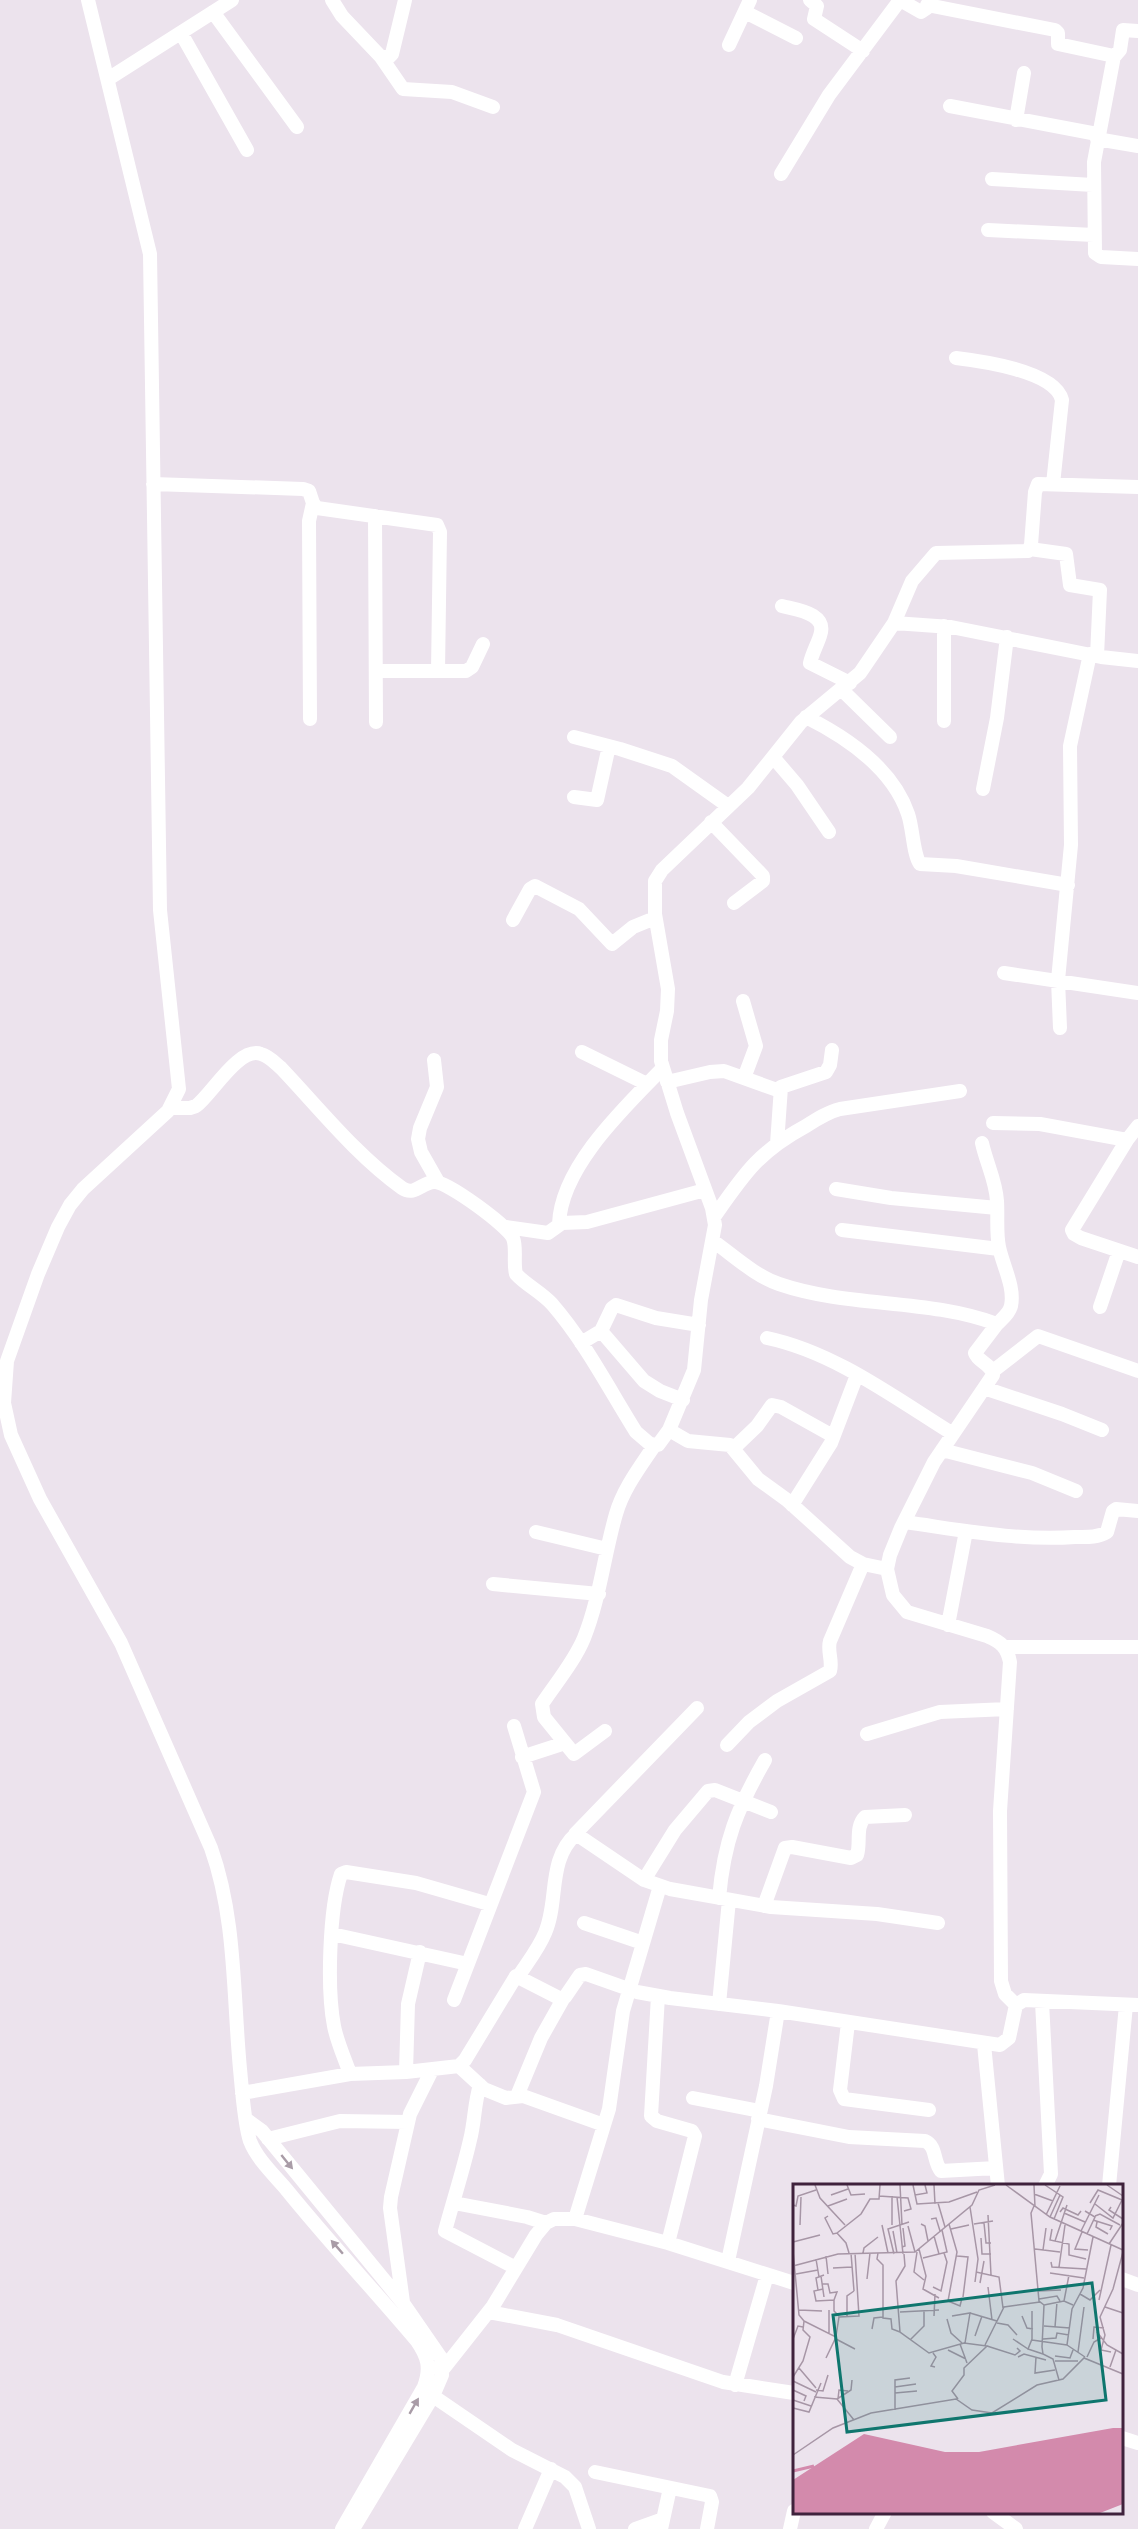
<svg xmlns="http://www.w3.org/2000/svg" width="1138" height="2529" font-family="Montserrat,sans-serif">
  <rect width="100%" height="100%" fill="#ece3ed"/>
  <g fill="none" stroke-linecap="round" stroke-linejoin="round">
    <path stroke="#fff" stroke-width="14" d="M88 0 150 254 160 910 179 1089 168 1111 83 1189 70 1205 58 1227 38 1274 7 1361 4 1403 11 1435 40 1499 121 1643 211 1848C236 1918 233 1995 240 2069 242 2089 244 2123 250 2141 257 2159 274 2175 286 2189 328 2241 374 2290 417 2341 428 2357 431 2368 424 2387L342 2529
      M332 0 342 16 381 57 403 89 452 92 493 107
      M810 0 817 6 814 19 863 51
      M900 0 921 12 927 8 929 0
      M927 5 1055 30 1058 33V44L1114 56 1094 162 1095 253 1101 257 1138 259
      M213 12 297 127
      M745 12 796 38
      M181 33 247 150
      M729 45 750 0
      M381 57H389L392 54 405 0
      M1114 57 1120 50 1123 30 1138 31
      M108 79 232 0
      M950 106 1097 134
      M1016 120 1024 73
      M1097 139 1138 146
      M781 174 829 95 900 0
      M992 179 1093 185
      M988 230 1094 235
      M956 358C981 361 1055 371 1062 400L1053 484
      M153 484 303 489 309 491 313 503 317 508 437 525 440 532 438 671
      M375 516 376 722
      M1030 549 1066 554 1070 585 1100 590 1097 656
      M782 606C797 610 828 613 820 636 817 645 812 654 810 663L850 683
      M894 623 912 581 936 553 1028 551 1031 545 1035 492 1038 484 1138 487
      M376 671H466L472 667 483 644
      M842 690 890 737
      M806 717C848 738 893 769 908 814 913 828 913 854 920 864L956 866 1068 885
      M310 719 309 521 313 503
      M944 721V626
      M574 737 620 749 672 766 728 806
      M773 757 797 785 829 832
      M983 789 997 718 1007 637
      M574 797 597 800 609 746
      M711 822 763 876V881L734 903
      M513 920 530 889 535 886 579 909 612 944 633 927 655 918
      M1004 973 1138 993
      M743 1001 756 1046 744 1078
      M1060 1028 1058 980 1071 845 1070 746 1090 654
      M582 1052 647 1084
      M434 1060 437 1087 420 1128 418 1139 421 1152 438 1182
      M667 1082 710 1072 724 1071 780 1091
      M170 1108H190L196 1106C212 1094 239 1046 261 1054 269 1056 275 1063 281 1068 319 1108 356 1155 402 1188 415 1197 423 1181 435 1182 448 1182 508 1226 513 1238 517 1248 513 1263 516 1274 526 1285 541 1292 552 1304 585 1342 609 1389 636 1432L650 1444 658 1445 669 1430 694 1370 701 1300 715 1225 712 1208 677 1113 661 1061V1040L667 1011 668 989 655 914V881L662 870 748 788 801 722 860 673 894 623 951 627 1101 657 1138 661
      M993 1123 1040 1124 1127 1140
      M1138 1126 1127 1140 1072 1230 1074 1234 1081 1238 1138 1257
      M777 1144 781 1087 826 1072 830 1065 832 1050
      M836 1189 891 1198 997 1208
      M714 1217C744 1174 758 1152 806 1126 817 1119 828 1112 840 1109L960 1091
      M559 1224C561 1167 624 1108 663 1068
      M506 1227 548 1233 562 1223 587 1222 705 1190
      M842 1230 999 1249
      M713 1241C733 1255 755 1276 779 1284 849 1308 927 1298 997 1324 1002 1319 1009 1314 1011 1306 1015 1287 1003 1266 999 1247 996 1232 998 1217 997 1201 996 1181 986 1162 982 1143
      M1100 1307 1119 1251
      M997 1324 975 1353C978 1362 992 1364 993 1375L934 1462 901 1528 890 1555 887 1569 893 1595 907 1612 987 1636C1001 1642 1007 1647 1010 1662L1000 1811 1001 1981 1005 1994 1016 2005
      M601 1331 644 1381 660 1391 683 1400
      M767 1338C834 1352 895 1398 953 1434
      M581 1343 601 1331 612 1308 616 1305 656 1318 699 1325
      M993 1371 1038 1336 1138 1371
      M984 1388 1062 1414 1102 1430
      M669 1430 688 1441 730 1445 758 1479 787 1500 850 1557 863 1564 887 1569
      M734 1448 757 1426 772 1405 781 1407 833 1436
      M942 1450 1032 1473 1076 1491
      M792 1505 831 1443 857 1375
      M904 1522C962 1530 1017 1541 1075 1537 1086 1537 1097 1538 1107 1532L1113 1511 1116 1509 1138 1511
      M536 1532 607 1549
      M493 1584 599 1594
      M948 1625 966 1531
      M1005 1647H1138
      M605 1731 574 1754 544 1717 542 1704C556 1683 574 1662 584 1638 600 1598 604 1555 616 1514 623 1489 640 1467 654 1446
      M867 1734 940 1712 1007 1709
      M727 1745 749 1722 777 1701 830 1671C833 1661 827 1651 830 1641L863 1564
      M522 1757 565 1743
      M575 1834 697 1708
      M644 1880 675 1830 708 1791 715 1790 771 1812
      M719 1898C724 1841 737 1809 765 1760
      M764 1906 785 1848 792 1847 851 1858 857 1855C861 1843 855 1827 865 1817L905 1815
      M584 1923 643 1943
      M332 1934 468 1964
      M518 1977C527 1963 539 1948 545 1933 559 1901 547 1860 576 1834L644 1880 670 1889 771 1907 877 1914 938 1923
      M658 1996 651 2116 657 2121 692 2131 695 2136 668 2243
      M454 2000 534 1792 514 1726
      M1042 2002 1051 2174 1045 2186
      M719 2004 729 1900
      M848 2023 840 2090 844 2099 929 2110
      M984 2044 998 2186
      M459 2066 484 2089 506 2098 523 2096 604 2125
      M406 2072 408 2004 420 1952
      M350 2074C345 2059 337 2042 334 2026 327 1990 329 1909 341 1874L346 1872 416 1883 489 1904
      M480 2085C474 2104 475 2121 470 2140 463 2171 453 2201 445 2231L516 2268
      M242 2093 350 2074 406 2072 459 2066 465 2060 516 1976 561 1999 565 1997 580 1975 586 1974 637 1992 670 1998 778 2011 1000 2045 1009 2038 1016 2005 1024 2000 1138 2005
      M517 2096 541 2038 563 1999
      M693 2098 760 2111
      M758 2119 849 2137 925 2141C937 2146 933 2162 941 2171L996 2168
      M247 2120 262 2131 403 2303 441 2358 442 2375 433 2396 353 2529
      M268 2139 340 2121 408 2122
      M1109 2186 1126 2005
      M454 2203 527 2217 546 2223
      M575 2219 609 2109 623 2011 660 1886
      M728 2261 766 2086 778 2011
      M1122 2279 1138 2285
      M403 2302 390 2208 391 2197 410 2114 432 2070
      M489 2312 557 2325 723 2382 794 2393
      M439 2369 444 2368 493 2306 536 2235 546 2223 554 2219H575L668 2243 794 2283
      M735 2385 767 2275
      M433 2396 512 2450 565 2477 575 2487 589 2529
      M1122 2438 1138 2443
      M595 2472 710 2496 712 2502 707 2529
      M993 2512 1016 2529
      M525 2529 551 2469
      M635 2529 663 2519
      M661 2529 670 2488
      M790 2529 794 2511
      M876 2529 885 2512"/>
  </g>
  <defs><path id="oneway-solid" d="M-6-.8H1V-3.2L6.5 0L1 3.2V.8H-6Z" transform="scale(1.5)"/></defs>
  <g fill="#a99ca7">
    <use href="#oneway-solid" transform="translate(287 2162) rotate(51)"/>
    <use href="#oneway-solid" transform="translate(337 2247) rotate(-131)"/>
    <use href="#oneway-solid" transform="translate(414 2406) rotate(-60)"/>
  </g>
  <g transform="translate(793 2184)">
    <rect width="330" height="330" fill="#ece3ed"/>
    <path d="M320 244H330V320L307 329H0V296L71 250 152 268H186Z" fill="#d38aac"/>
    <path fill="none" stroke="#d38aac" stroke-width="3" d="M0 287 21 282"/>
    <path fill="none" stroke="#a796a6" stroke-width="1.5" d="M22 1 27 14 52 41M54 1 58 11 72 10M107 1 109 41M120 1 124 20 156 18 184 8M141 1 142 20M213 1 257 33 330 66M241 1 242 23M252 1 270 13 261 35M314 1 330 12M241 10 260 17M38 11 55 5M122 11 134 9 132 1M86 12 115 14 118 25 111 27M104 13 110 70M145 19 152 43M297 19 305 6 329 16 320 34 302 20M0 21 3 22 5 12 23 6M35 22 54 15M241 22 238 29 246 117 251 121 249 163 250 170 260 175 266 196M177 23 185 75 182 98M318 23 316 26 330 35M292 27 302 33 294 50M267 28 270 24 285 31 288 27M271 29 292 38M195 31 198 91M253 31 267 2M35 32 32 34 40 50 44 49 53 59 56 69M302 32 307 30 327 41M257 33 267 11M138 35 143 34 147 47M300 36 319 42 317 46M304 38 303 43 315 50M191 39 193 59H198M128 40 132 42 135 57M156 40 164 68 155 117 167 122 169 114M181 40 200 37M7 41 8 13M89 41 95 69M99 41V12M115 42 122 68M158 45 176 41M259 45 257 56 276 60V71L293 75M100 47 104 69M288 47 306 11M289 48 282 65 295 66M44 49 68 30 77 15H86L87 1M141 52 146 70M188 54 189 70H198M262 57 274 21M0 58 27 51M316 60 330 39M109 63 112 62 110 44M126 65 133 92 130 105 146 114M242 65 267 68M250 66 253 44M0 67 6 131 11 137 10 146 17 153 10 177 0 193M124 68 121 88 131 96M58 69 61 107M70 69 71 64 85 53M85 69 84 75 90 81V134L98 135 99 145 107 148M101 70 95 45 116 38M111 70 112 82 103 97 107 148 136 169 171 159 194 162 171 184V191L159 207 165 215M33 72 35 90M164 72 175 73 170 113M130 74 154 68 149 46M23 75 26 93M258 78 259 83 293 85M0 82 45 70 122 68 179 21 186 6 202 1M266 83 272 41M40 84 59 83M183 88 206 93 210 124M257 89 291 94M3 90 25 86M28 92 31 113M74 95 77 69M187 99 191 77M29 100H35L37 109 44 108 41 116M140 103 148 107 154 78 151 69M195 103 199 136M30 105 21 107 23 117 41 116V127L46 132M25 106 23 94 31 91M245 107 268 106M287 110 297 116 307 106M246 115 264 112 267 117M306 116 318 61M271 117 276 91M251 121 271 117 280 121M312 123 330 129M6 126 29 127M36 126V150M239 127V155L235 165 250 170M107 128 146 126M177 129 204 137 211 123 247 118M141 132 142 110M159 132 177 129 172 159M229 132 234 144 240 145M54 133V112L61 107M154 135 158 149 169 159M11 137 43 153 33 174M204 139 215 141 224 151M251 142 277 144M262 143 264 118M79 145 81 134 90 133M304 148 314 161 330 170M43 152 46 133 66 132 62 69M182 152 189 132M0 155 5 142 10 143M43 155 62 165M220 155 235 165M250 155 263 154 264 149 276 151M300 155 301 143 311 144M117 156 131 142V127M239 156 274 161M167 160 174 179M192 161 204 137M194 162 222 171 227 167 224 164M155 166 173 175M285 168 291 123M318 168 308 166 312 151 307 133 320 105 330 68M140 169 143 173 138 182 142 183M262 172 277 174 280 166M225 173 231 170 253 176M243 173 242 189 262 186M292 173 274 161 279 125 290 104 300 53M294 173 301 158 308 154M262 177H285M317 183 323 166M6 184 23 204M0 197 23 208M102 203 123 200M0 206 13 212 11 217M23 206 30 207 35 191M102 209 124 207M21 213 44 215 61 236M44 215 58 206 59 196M45 215 46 206 55 207M0 216 18 222M0 224 16 228 28 199M102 226V196L117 194M0 271 40 244 78 229 163 215 179 226 199 229 244 201 270 195 291 174 330 190"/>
    <path fill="#0f766e" fill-opacity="0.15" stroke="#0f766e" stroke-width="3" d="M299 99 313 216 54 248 40 131Z"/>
    <rect width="330" height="330" fill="none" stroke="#3f223c" stroke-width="3"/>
  </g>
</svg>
